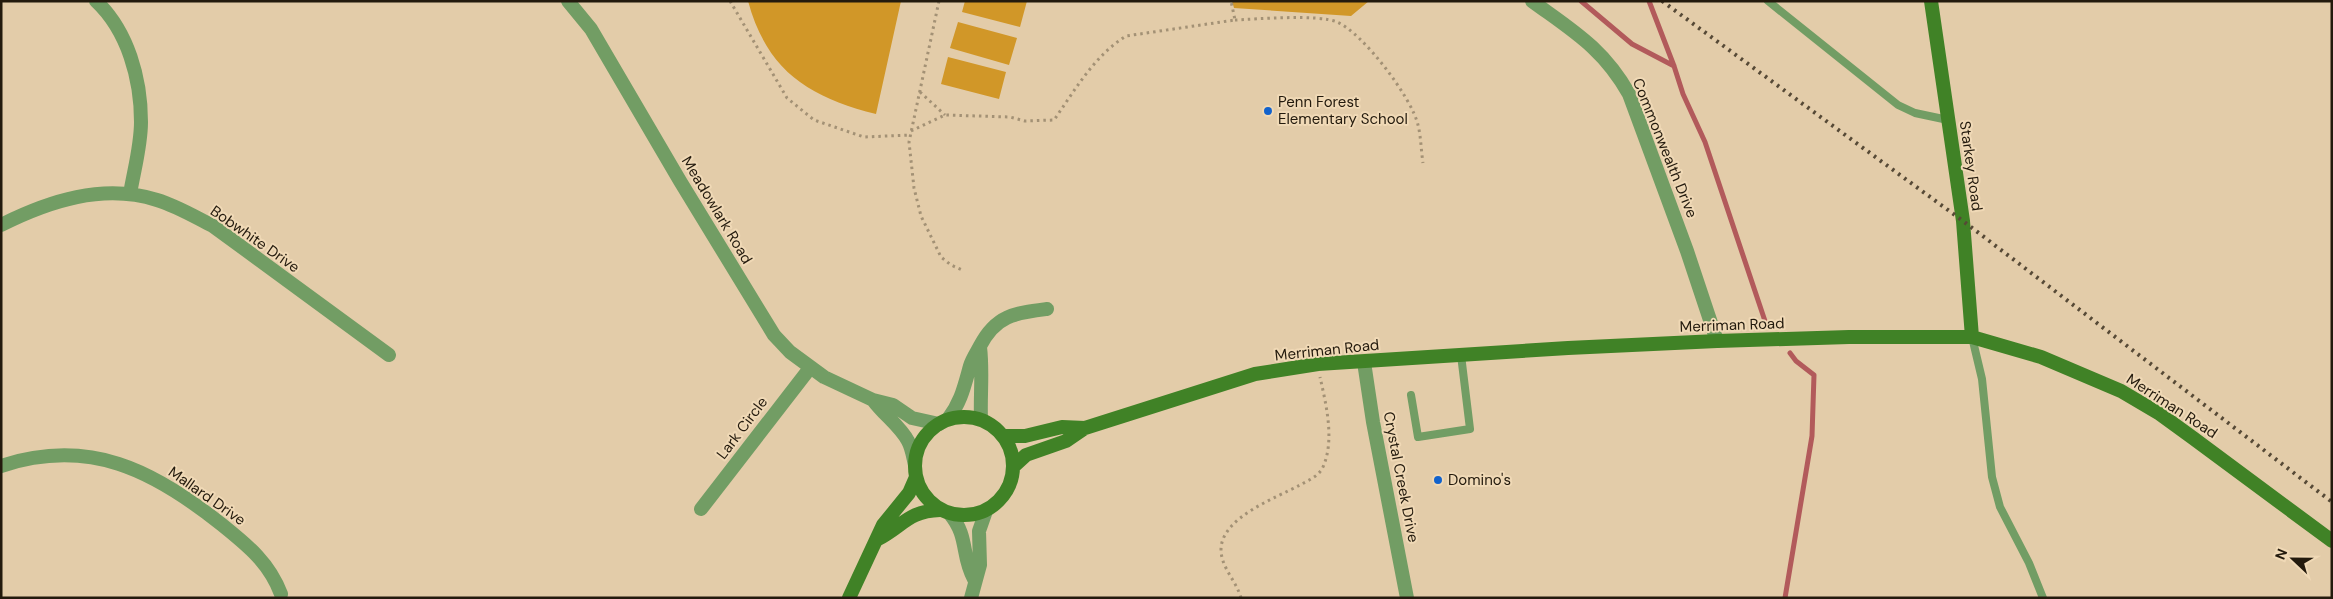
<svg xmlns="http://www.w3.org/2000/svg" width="2333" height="599" font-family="'DM Sans',sans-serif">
  <rect width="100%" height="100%" fill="#e3cca9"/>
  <path fill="#d19728" d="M748 1H901L876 114C809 97 767 71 748 1Z
    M965 1H1027L1020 27 962 12Z
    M1232 1H1369L1351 16 1234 8Z
    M958 22 1017 38 1009 65 950 48Z
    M948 57 1006 72 999 99 941 84Z"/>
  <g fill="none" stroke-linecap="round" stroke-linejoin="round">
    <path stroke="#b25a5b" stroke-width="5" d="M1581 1 1632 44 1674 66
      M1649 1 1674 66 1683 94 1705 142 1765 321 1769 326
      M1785 598 1812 436 1814 375 1796 361 1790 353"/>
    <path stroke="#a39175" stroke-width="3" stroke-dasharray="2.5 4" stroke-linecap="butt" d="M730 1 787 98 814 120 864 137 910 135
      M939 1 909 142 914 188 921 216 941 257 951 265 962 270
      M1235 20C1258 19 1318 14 1337 22 1363 33 1412 98 1418 125 1421 137 1421 150 1423 163
      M920 92 945 115
      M911 131 945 115 1010 117 1025 121 1054 120C1075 90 1094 56 1126 36L1235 20 1231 1
      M1241 598C1236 580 1221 568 1221 549 1222 517 1276 498 1300 485 1309 480 1319 476 1323 467 1335 440 1326 404 1320 377"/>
    <path stroke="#729d64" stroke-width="8" d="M1768 1 1898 105 1915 113 1948 120
      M1972 337 1982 379 1992 477 2000 507 2029 563 2043 598
      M1411 395 1418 437 1470 429 1461 355"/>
    <path stroke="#729d64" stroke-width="14" d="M96 1C128 31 141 79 141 122 141 146 134 170 130 194
      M568 1 591 29 680 181 774 335 790 352 824 377 873 400 893 405 912 418 939 424
      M1532 1C1573 31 1603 48 1629 94L1687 251 1717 341
      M1 225C49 201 103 183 157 200 177 206 195 217 213 226L389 355
      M980 347C983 371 980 395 981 419
      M873 400C884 415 900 426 908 441 912 448 913 457 915 465
      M948 419C961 402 964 387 970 366 972 359 977 352 980 346 996 315 1015 313 1047 309
      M1 466C89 437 153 470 221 524 247 545 269 562 281 594
      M701 509 810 368
      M950 514C969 537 961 556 974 579
      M971 598 980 565 979 531 986 511"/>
    <path stroke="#729d64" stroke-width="14" d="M1364 362 1373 422 1407 598"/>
    <path stroke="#408226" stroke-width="14" d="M1931 1 1963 221 1972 337
      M915 466a49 49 0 1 1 98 0a49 49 0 1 1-98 0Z
      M1004 436H1025L1062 427 1085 428
      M1014 466 1026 455 1066 441 1085 428 1255 374 1318 364 1568 348 1717 341 1849 337H1972L2041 357 2121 391 2160 414 2193 438 2332 541
      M878 539C903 526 908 511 940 510
      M849 598 883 525 909 493 916 477"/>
    <path stroke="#564936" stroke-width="4" stroke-dasharray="2.5 5" stroke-linecap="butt" d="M1662 1 1963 221 2332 502"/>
  </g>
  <g fill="#1262cc" stroke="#f0d9b6" stroke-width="2">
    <circle cx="1268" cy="111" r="5"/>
    <circle cx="1438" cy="480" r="5"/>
  </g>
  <g text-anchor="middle" stroke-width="4" stroke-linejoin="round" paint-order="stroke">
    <g font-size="15" fill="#231a0d" stroke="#f0d9b6" text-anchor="start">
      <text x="1278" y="107">Penn Forest<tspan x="1278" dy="17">Elementary School</tspan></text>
      <text x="1448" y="485">Domino's</text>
    </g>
    <g font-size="15" fill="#231a0d" stroke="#f0d9b6">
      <text transform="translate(1665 148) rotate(68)" y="5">Commonwealth Drive</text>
      <text transform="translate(1971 166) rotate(82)" y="5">Starkey Road</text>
      <text transform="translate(717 210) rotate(59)" y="5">Meadowlark Road</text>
      <text transform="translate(255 239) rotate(35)" y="5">Bobwhite Drive</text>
      <text transform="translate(1732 325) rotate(-2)" y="5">Merriman Road</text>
      <text transform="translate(1327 350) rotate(-6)" y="5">Merriman Road</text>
      <text transform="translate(2172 406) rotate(33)" y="5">Merriman Road</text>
      <text transform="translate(742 428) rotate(-53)" y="5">Lark Circle</text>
      <text transform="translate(1401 477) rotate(79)" y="5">Crystal Creek Drive</text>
      <text transform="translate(207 496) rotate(35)" y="5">Mallard Drive</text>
    </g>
  </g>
  <rect width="2333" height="599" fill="none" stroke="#231a0d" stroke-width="5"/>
  <g transform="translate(2293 559) rotate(292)" stroke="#f0d9b6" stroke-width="4" paint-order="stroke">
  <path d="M0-4L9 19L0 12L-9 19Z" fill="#231a0d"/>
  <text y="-8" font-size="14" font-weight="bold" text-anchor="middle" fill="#231a0d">N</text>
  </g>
</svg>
